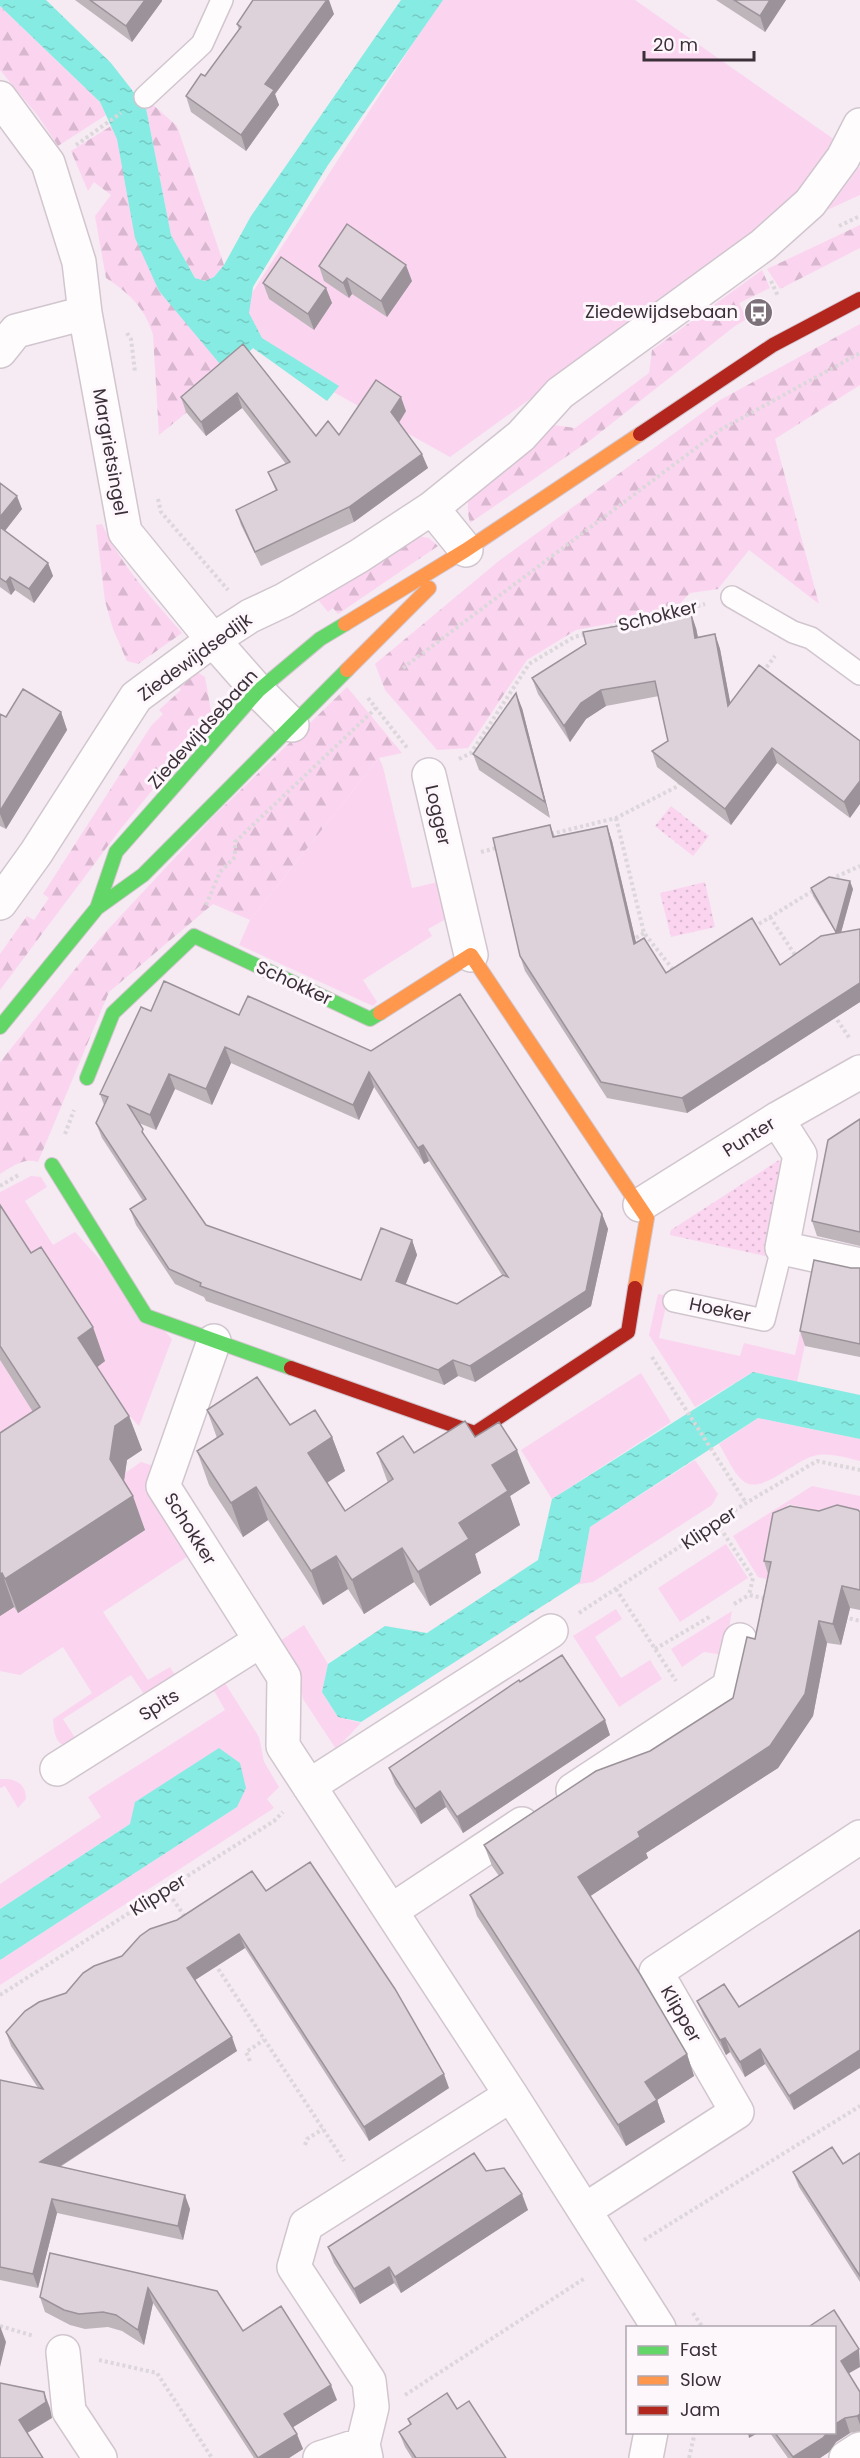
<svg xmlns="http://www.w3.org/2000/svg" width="860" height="2458" font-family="Poppins,sans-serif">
  <defs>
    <pattern id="forest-firs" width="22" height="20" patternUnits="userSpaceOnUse" patternTransform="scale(1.5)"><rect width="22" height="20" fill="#fbd5f0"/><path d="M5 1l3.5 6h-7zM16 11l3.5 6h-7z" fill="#d8b7cf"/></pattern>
    <pattern id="park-dots" width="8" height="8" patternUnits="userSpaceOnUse" patternTransform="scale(1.5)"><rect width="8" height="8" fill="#fbd5f0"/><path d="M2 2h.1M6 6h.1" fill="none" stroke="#d8b7cf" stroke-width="1.8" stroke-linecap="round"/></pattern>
    <pattern id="water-ripples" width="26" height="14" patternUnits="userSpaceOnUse" patternTransform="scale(1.5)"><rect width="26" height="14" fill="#86ebe2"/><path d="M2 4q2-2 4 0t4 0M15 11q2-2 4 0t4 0" fill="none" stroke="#75cac3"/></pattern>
  </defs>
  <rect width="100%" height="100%" fill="#f6eaf3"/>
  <path fill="#fbd5f0" d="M441 0H635L835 140 788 212 450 457 251 346 243 307Z
    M860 166V195L827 210Z
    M379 758 383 767 412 888 438 882 455 914 428 929 432 936 363 980 377 1002 373 1006 239 945 250 920Z
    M31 1176 41 1177 47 1187 25 1201 53 1245 75 1232 172 1339 139 1426 99 1384 86 1375 99 1364 0 1235V1192Z
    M812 1281 817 1288 797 1382 753 1372 695 1407 649 1335 658 1294 668 1296 659 1338 740 1356 744 1343 795 1355Z
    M0 1360 52 1441 0 1475Z
    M641 1373 671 1422 552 1499 521 1450Z
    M758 1418 860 1439V1461C847 1458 832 1453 818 1455 796 1457 761 1498 742 1480 732 1471 726 1455 719 1444Z
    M695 1460 718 1494 712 1505 593 1582 574 1585 580 1582 590 1527Z
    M141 1462 154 1466 190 1555 103 1612 148 1680 170 1667 175 1675 174 1678 146 1697 131 1675 63 1719 77 1741C57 1754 54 1734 53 1719L92 1693 63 1647 20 1675 0 1671V1616L10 1602 18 1613 125 1473Z
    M812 1486 860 1496V1519L788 1504 771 1580 758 1577 733 1536Z
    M726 1544 748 1578 680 1622 658 1588Z
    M616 1609 622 1619 595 1637 621 1678 650 1660 662 1679 619 1707 573 1636Z
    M732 1611 724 1655 704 1652 682 1667 671 1649Z
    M304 1625 328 1664 322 1692 338 1717 361 1723 336 1749 303 1699 298 1675 277 1643Z
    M223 1680 259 1737 264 1762 279 1787 267 1799 274 1808 0 1985V1960L237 1807 130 1824 0 1909V1884L101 1817 88 1797 225 1710 212 1687Z
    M0 1779C15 1778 26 1783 26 1799L18 1808 5 1786 0 1788Z"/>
  <path fill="url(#forest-firs)" d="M0 6 100 102 106 115 58 146 38 116 0 70Z
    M151 103 177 126 224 265 214 277 205 281 195 278 171 235 146 108Z
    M111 126 236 365 219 386 159 435 153 335C146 309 128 292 106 278L95 216 111 195 94 182 88 191 71 151Z
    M860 225V248L780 289 767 269Z
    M762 270 770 288 739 303 747 319 735 326 592 439 470 523C466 506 467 497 477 483L553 425 575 428 649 373 652 350Z
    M860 324V385L775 439 819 604 749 550 718 589 690 593 672 612 576 630 527 660 468 748 437 750 385 690 375 664 500 560 720 400Z
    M102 524C121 566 152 598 182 633L138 664 127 661 113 629 105 601 96 525Z
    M418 536 429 538 438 546 338 614 333 608 328 612 314 595Z
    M195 671 205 677 212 717 119 831 0 990V954L27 916 34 920 49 898 43 894 151 726 163 714 159 710 181 690 174 680Z
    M347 687 402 753 379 758 250 920 213 904 109 992 38 1162C24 1157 11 1167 0 1174V1062L101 937 213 817Z"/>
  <path fill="url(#park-dots)" d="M671 806 709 836 693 856 655 826Z
    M705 882 715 927 671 937 660 893Z
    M779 1160 785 1168 765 1256 670 1235 671 1230Z"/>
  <path fill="url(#water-ripples)" d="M0 0H46L111 63 146 108 171 235 195 278 205 281 214 277 224 265 251 216 401 0H443L328 165 253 287 249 313 262 338 339 386 327 401 253 348 236 365 220 364 159 291 135 238 117 139 100 102 0 6Z
    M753 1372 860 1395V1439L758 1418 590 1527 580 1582 361 1722 338 1717 322 1692 328 1664 385 1626 427 1633 538 1560 552 1499Z
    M219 1748 240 1763 246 1788 237 1807 0 1960V1909L130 1824 135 1802Z"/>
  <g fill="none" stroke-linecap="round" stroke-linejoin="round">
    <defs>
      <path id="lane" d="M145 97 202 44 222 0
        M732 597 793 632 811 638 860 674
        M674 1301 764 1320 782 1248"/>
      <path id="street" d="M0 98 48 163 79 262 85 313 125 532 213 640 258 691 292 725
        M0 351 16 331 85 313
        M432 508 466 550
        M429 775 471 955
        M0 903 36 853 136 697 213 640 250 616 284 600 359 556 432 508 521 436 560 393 763 245 810 203 843 158 860 125
        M777 1119 800 1155 782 1248 860 1265
        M640 1205 777 1119 860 1072
        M214 1341 163 1486 284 1677 283 1746 511 2095 659 2328
        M57 1769 260 1641
        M309 1786 551 1631
        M573 1790 729 1687 740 1640
        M391 1911 522 1824
        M585 2210 737 2112 656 1972 860 1837
        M63 2352 69 2411 100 2458
        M320 2458 363 2444
        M366 2458 363 2444 372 2407 369 2381 294 2267 306 2225 511 2095
        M646 2458 651 2432
        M846 2458 860 2449"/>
      <path id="fast" d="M97 908 116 852 258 691 320 639 345 624
        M0 1027 97 908 143 875 347 670
        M87 1078 113 1013 194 936 370 1019 380 1013
        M52 1165 146 1316 291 1368"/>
      <path id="slow" d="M345 624 466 550 640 434
        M347 670 429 588
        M380 1013 471 955 647 1218 635 1288"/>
      <path id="jam" d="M640 434 773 345 860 299
        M291 1368 475 1433 628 1332 635 1288"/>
    </defs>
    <use href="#lane" stroke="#d1c6ce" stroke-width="24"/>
    <use href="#street" stroke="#d1c6ce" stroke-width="36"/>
    <use href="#fast" stroke="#d1c6ce" stroke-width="16"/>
    <use href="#slow" stroke="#d1c6ce" stroke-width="16"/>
    <use href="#jam" stroke="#d1c6ce" stroke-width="16"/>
    <path stroke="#dcd7da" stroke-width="4" stroke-dasharray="3 3" stroke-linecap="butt" d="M76 145 121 113
      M839 226 860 216
      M771 281 778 296
      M127 333 131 339 135 372
      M158 499 161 512 228 590
      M610 628 705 604
      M403 668 720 430 860 353
      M763 672 775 656
      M368 698 408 749
      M459 759 471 753 529 664 574 637 589 633
      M616 818 644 933 675 972
      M551 834 616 818 678 786 681 781
      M481 852 500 847
      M831 879 860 866
      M206 905 220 872 235 857V842L376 708
      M770 917 797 958
      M754 927 814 890
      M631 941 644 933
      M834 1015 850 1039
      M65 1134 74 1110
      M0 1186 20 1174
      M652 1357 746 1503
      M717 1523 753 1578 749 1595 767 1599
      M616 1589 676 1681
      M734 1604 749 1595
      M579 1613 746 1503 817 1461 860 1470
      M844 1617 860 1621
      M655 1649 711 1616
      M166 1889 187 1920
      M215 1964 344 2161
      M0 1995 274 1821 283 1812
      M250 2061 246 2052 264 2040
      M305 2145 307 2139 323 2129
      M644 2240 860 2106
      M693 2313 703 2328
      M0 2326 34 2336
      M99 2360 157 2373 212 2458
      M405 2395 585 2278
      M689 2458 695 2432"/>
    <use href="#lane" stroke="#fefcfd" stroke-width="21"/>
    <use href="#street" stroke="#fefcfd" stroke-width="33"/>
    <use href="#fast" stroke="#63d668" stroke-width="14"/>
    <use href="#slow" stroke="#ff974d" stroke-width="14"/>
    <use href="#jam" stroke="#b3261e" stroke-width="14"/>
  </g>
  <path fill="#beb5bb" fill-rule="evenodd" d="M75 0H162V1L132 42Z
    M716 0H786L765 32Z
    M334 14 275 94 279 105 246 151 191 112 186 96 205 76 239 30 237 24Z
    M319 266 412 281 387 317 352 294 349 298 324 281Z
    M263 283 326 288 332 303 314 330 269 299Z
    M243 344 316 436 339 435 406 411 399 423 428 468 354 522 261 566 241 525 236 510 276 491 268 472 286 464 242 408 206 436 186 412 181 397Z
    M0 483 22 509 5 531 48 563 53 576 34 603 15 590 11 595 0 587Z
    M696 628 698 637 715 634 720 649 730 703 860 741 850 818 777 763 731 825 657 767 652 751 668 741 659 696 606 706 586 719 570 742 538 694 532 678 586 644Z
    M522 708 550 818 479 770 473 754Z
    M61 712 67 730 6 829 0 826V827V714L6 717Z
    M550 825 555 837 607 826 612 841 636 943 666 973 780 965 836 933 813 896 811 888 853 889 841 932 860 929V1002L687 1113 607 1098 525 971 520 956Z
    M248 996 602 1214 608 1229 591 1306 475 1382 458 1376 444 1385 206 1301 204 1297 175 1284 136 1225 130 1209 143 1201 102 1138 96 1123 104 1105 100 1094 151 1011 239 1015ZM231 1063 359 1120 374 1087 424 1164 429 1161 502 1275 457 1304 406 1284 417 1255 412 1240 361 1280 206 1225 147 1140 139 1123 156 1130 175 1089 212 1105Z
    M860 1119V1246L817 1236 812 1221Z
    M0 1205 31 1253 105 1361 97 1367 129 1416 142 1450 127 1460 124 1482 145 1530 18 1613 14 1607 0 1616V1433L33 1412 0 1360Z
    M851 1268H860V1357L805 1346 800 1331Z
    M207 1410 290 1425 332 1437 345 1471 327 1483 345 1511 388 1483 377 1453H414L475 1437 530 1483 510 1496 520 1525 475 1554 481 1573 430 1606 414 1582 364 1614 348 1589 323 1605 268 1520 243 1537 209 1485 197 1451 217 1438Z
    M819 1511 860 1512V1610L850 1608 841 1645 827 1643 813 1716 778 1768 646 1853 648 1858 590 1896 687 2054 694 2076 657 2100 665 2122 626 2146 477 1916 470 1895 499 1876 492 1866 484 1845 650 1751 733 1698 755 1639 768 1574 764 1561Z
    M520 1682 610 1735 463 1833 446 1807 421 1824 395 1784 389 1768Z
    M266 1891 449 2088 369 2141 245 1948 195 1980 237 2051 60 2167 190 2209 183 2240 57 2213 38 2288 0 2280V2080L38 2088 11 2046 6 2032 122 1956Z
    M860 1930 794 2110 765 2064 745 2077 730 2052 726 2055 703 2015 697 2001 739 2007Z
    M860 2153V2282L799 2187 793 2172 843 2164Z
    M486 2171 528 2210 401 2293 394 2283 360 2304 334 2263 328 2247Z
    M50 2253 217 2291 243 2331 337 2400 293 2427 303 2449 289 2458H254L153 2303 144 2345 122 2331 108 2327 85 2329 70 2325 45 2312 40 2297Z
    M834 2328 849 2374 860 2392V2431L850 2433 836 2442 829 2452 820 2458H788L770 2433H834Z
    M457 2409 506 2458H412L405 2447 399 2432 410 2425 408 2419Z"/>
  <path fill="#9b9399" d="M145 0H162V1L132 42 126 26Z
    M327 0H329L334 14 275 94 279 105 246 151 241 135 265 84Z
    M770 0H786L765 32 760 16Z
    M406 265 412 281 387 317 381 301Z
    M347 278 352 294 349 298 343 283Z
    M326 288 332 303 314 330 308 314Z
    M237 393 242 408 206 436 201 422Z
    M401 397 406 411 396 427 391 412Z
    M422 454 428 468 354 522 349 507Z
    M17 496 22 509 0 537V517Z
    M48 563 53 576 34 603 29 589Z
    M10 577 15 590 11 595 6 582Z
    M691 613 696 628 701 653 695 638Z
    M715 634 720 649 734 722 728 706Z
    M601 690 606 706 586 719 570 742 564 726 581 703Z
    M516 693 522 708 550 818 545 802Z
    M61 712 67 730 6 829 0 814V811Z
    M772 748 777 763 731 825 725 809Z
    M860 781V804L850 818 844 802Z
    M607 826 612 841 640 959 634 944Z
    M850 881 853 889 839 940 836 932Z
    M860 983V1002L687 1113 682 1098Z
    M225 1047 231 1063 212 1105 206 1089Z
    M369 1072 374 1087 359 1120 353 1105Z
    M169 1074 175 1089 156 1130 150 1115Z
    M423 1145 429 1161 424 1164 418 1148Z
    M602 1214 608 1229 591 1306 475 1382 470 1366Z
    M412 1240 417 1255 401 1296 396 1281Z
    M93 1327 105 1361 91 1372 78 1338Z
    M453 1360 458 1376 444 1385 438 1370Z
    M129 1416 142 1450 127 1460 122 1493 110 1459 115 1426Z
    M332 1437 345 1471 320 1487 308 1453Z
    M517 1450 530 1483 510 1496 520 1525 475 1554 481 1573 430 1606 418 1572 459 1523 492 1465Z
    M256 1487 268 1520 243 1537 231 1503Z
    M133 1496 145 1530 18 1613 5 1579Z
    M402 1548 414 1582 364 1614 352 1580Z
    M336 1556 348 1589 323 1605 311 1571Z
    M2 1573 14 1607 0 1616V1574Z
    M842 1586 850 1608 841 1645 833 1624Z
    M819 1621 827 1643 813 1716 778 1768 646 1853 648 1858 586 1899 578 1877 638 1832Z
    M605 1720 610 1735 463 1833 457 1817Z
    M440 1791 446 1807 421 1824 415 1809Z
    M239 1934 245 1948 192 1982 187 1968Z
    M232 2037 237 2051 45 2176 40 2162Z
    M725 2038 730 2052 726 2055 720 2040Z
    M760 2049 765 2064 745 2077 740 2062Z
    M860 2050V2068L794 2110 789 2096Z
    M687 2054 694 2076 657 2100 665 2122 626 2146 618 2125 645 2082Z
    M444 2074 449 2088 369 2141 364 2127Z
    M522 2194 528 2210 401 2293 395 2277Z
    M185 2195 190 2209 183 2240 178 2226Z
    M52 2199 57 2213 38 2288 33 2274Z
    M389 2267 394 2283 360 2304 354 2289Z
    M148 2288 153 2303 144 2345 138 2330Z
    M0 2326 6 2342 0 2367Z
    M859 2349 860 2367 846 2375 841 2361Z
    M331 2385 337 2400 290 2429 284 2414Z
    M44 2392 50 2408 52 2418 24 2435 19 2420Z
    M860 2414V2425L857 2416Z
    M845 2418 850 2433 836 2442 829 2452 820 2458H793V2457L827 2433H834V2425Z
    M748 2433H758L749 2438Z
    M297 2434 303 2449 289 2458H259Z"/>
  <path fill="#ddd2da" stroke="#9b9399" stroke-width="1.5" fill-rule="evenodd" d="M90 0H145L126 26Z
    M253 0H327L265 84 274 90 241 135 186 96 201 74 205 76 241 27 237 24Z
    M734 0H770L760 16Z
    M347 224 406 265 381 301 347 278 343 283 319 266Z
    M281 257 326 288 308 314 263 283Z
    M243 344 316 436 328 421 339 435 376 380 401 397 391 412 422 454 349 507 255 552 236 510 277 490 268 472 290 462 237 393 201 422 181 397Z
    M0 483 17 496 0 517Z
    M0 527 48 563 29 589 10 577 6 582 0 578Z
    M691 613 695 638 715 634 728 706 759 665 860 741V781L844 802 772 748 725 809 652 751 668 741 655 681 601 690 581 703 564 726 532 678 586 644 583 632Z
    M23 689 61 712 0 811V714L6 717Z
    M516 693 545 802 473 754Z
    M550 825 553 837 607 826 634 944 644 938 666 973 752 918 780 965 821 936 860 929V983L682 1098 601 1082 520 956 493 838Z
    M829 877 850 881 836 932 811 888Z
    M164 981 239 1015 248 996 371 1051 460 994 602 1214 586 1291 470 1366 453 1360 438 1370 200 1286 201 1283 169 1269 130 1209 146 1199 96 1123 108 1097 100 1094 141 1007 151 1011ZM225 1047 353 1105 369 1072 418 1148 423 1145 508 1277 503 1275 457 1304 396 1281 412 1240 381 1228 361 1280 206 1225 142 1132 143 1129 128 1105 150 1115 169 1074 206 1089Z
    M860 1119V1232L812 1221 828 1140Z
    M0 1205 31 1253 41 1247 93 1327 78 1338 129 1416 115 1426 110 1459 133 1496 5 1579 2 1573 0 1574V1433L40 1407 0 1346Z
    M814 1260 851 1268H860V1344L800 1331Z
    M257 1377 290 1425 315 1410 332 1437 308 1453 345 1511 393 1479 377 1453 403 1436 414 1453 465 1421 475 1437 499 1422 517 1450 492 1465 508 1491 459 1523 469 1539 418 1572 402 1548 352 1580 336 1556 311 1571 256 1487 231 1503 197 1451 223 1434 207 1410Z
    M837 1505 858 1510 860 1512V1590L842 1586 833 1624 819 1621 805 1694 770 1746 638 1832 640 1837 578 1877 640 1974 687 2054 645 2082 657 2100 618 2125 470 1895 503 1873 484 1845 596 1771 650 1751 733 1698 747 1637 755 1639 771 1562 764 1561 773 1513 790 1506 819 1511Z
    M562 1655 605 1720 457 1817 440 1791 415 1809 389 1768 519 1680 520 1682Z
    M310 1862 395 1989 444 2074 364 2127 239 1934 187 1968 232 2037 40 2162 185 2195 178 2226 52 2199 33 2274 0 2267V2080L43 2089 6 2032 25 2011 39 2002 66 1993 83 1973 94 1966 122 1956 140 1936 150 1929 177 1920 252 1871 266 1891Z
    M860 1930V2050L789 2096 760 2049 740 2062 725 2038 720 2040 697 2001 724 1984 739 2007Z
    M832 2147 843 2164 860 2153V2276L793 2172Z
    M474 2153 486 2171 504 2168 522 2194 395 2277 389 2267 354 2289 328 2247Z
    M50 2253 217 2291 243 2331 281 2306 331 2385 284 2414 297 2434 258 2458 148 2288 138 2330 116 2315 103 2312 79 2314 64 2310 40 2297Z
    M834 2310 859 2349 841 2361 860 2392V2414L857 2416 845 2418 834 2425V2328H807Z
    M0 2383 44 2392 46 2402 19 2420 43 2458H0Z
    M447 2393 457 2409 469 2401 506 2458H416L399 2432 411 2424 408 2419Z
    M775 2433H827L823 2438 793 2457Z"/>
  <defs>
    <symbol id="bus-disc" viewBox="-11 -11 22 22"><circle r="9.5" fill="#7c7179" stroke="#fdf7fc"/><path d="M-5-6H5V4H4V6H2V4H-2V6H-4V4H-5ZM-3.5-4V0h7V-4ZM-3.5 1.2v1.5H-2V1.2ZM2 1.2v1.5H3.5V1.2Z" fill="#fff"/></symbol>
  </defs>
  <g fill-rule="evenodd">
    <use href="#bus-disc" x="742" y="296" width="33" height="33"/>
  </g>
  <g text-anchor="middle" stroke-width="6" stroke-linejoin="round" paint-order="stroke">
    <g font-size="18" fill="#3b3038" stroke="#fdf7fc" text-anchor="end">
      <text x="738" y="318">Ziedewijdsebaan</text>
    </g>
    <g font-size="18" fill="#3b3038" stroke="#fdf7fc">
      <text transform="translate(110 452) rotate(80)" y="6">Margrietsingel</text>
      <text transform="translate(658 616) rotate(-14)" y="6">Schokker</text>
      <text transform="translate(195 657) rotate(-36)" y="6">Ziedewijdsedijk</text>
      <text transform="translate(203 729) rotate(-48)" y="6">Ziedewijdsebaan</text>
      <text transform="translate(438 815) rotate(77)" y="6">Logger</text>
      <text transform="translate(294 983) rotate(25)" y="6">Schokker</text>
      <text transform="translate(749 1137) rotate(-32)" y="6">Punter</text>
      <text transform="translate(720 1310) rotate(12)" y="6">Hoeker</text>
      <text transform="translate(709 1528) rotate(-34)" y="6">Klipper</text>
      <text transform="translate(190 1529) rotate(58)" y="6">Schokker</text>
      <text transform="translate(159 1705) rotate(-32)" y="6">Spits</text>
      <text transform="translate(158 1895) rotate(-32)" y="6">Klipper</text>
      <text transform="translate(681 2014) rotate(60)" y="6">Klipper</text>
    </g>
  </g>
  <rect x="626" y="2326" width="210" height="108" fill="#fdf7fc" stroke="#afa7ae" stroke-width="1.5"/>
  <rect x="638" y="2346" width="30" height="9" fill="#63d668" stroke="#afa7ae" stroke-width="1.5"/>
  <text x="680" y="2356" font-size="18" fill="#3b3038">Fast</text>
  <rect x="638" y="2376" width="30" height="9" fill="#ff974d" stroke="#afa7ae" stroke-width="1.5"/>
  <text x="680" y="2386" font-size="18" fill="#3b3038">Slow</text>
  <rect x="638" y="2406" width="30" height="9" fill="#b3261e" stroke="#afa7ae" stroke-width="1.5"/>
  <text x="680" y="2416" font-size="18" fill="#3b3038">Jam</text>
  <path d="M644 51v9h110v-9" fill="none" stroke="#3b3038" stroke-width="3"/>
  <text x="653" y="51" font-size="18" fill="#3b3038" stroke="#fdf7fc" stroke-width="4.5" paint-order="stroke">20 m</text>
</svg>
